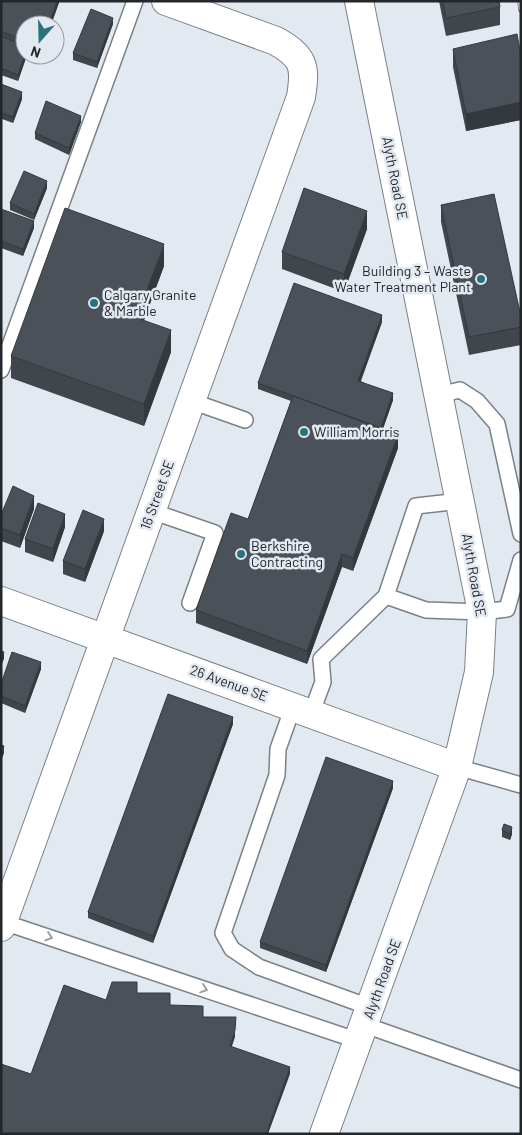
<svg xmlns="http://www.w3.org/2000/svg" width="522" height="1135" font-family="Barlow,sans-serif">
  <rect width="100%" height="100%" fill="#e2e9f1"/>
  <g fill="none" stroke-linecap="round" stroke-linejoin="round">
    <defs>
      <path id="lane" d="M1 370 135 1
        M439 395 460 390 477 401 497 424 521 534
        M191 401 245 420
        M460 501 416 506 386 596 426 610 482 612 507 609 521 560
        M151 511 215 533 190 603
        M293 707 278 749 277 775 223 933 232 949 259 967 372 1008
        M311 714 323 682 321 659 386 596
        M457 767 521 785
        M3 922 359 1041
        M365 1025 521 1080"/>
      <path id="street" d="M1 601 457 767
        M1 927 301 97C306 66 304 57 276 41L166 1
        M324 1134 457 767 479 672 482 612 359 1"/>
    </defs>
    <use href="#lane" stroke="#7b8189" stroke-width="18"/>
    <use href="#street" stroke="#7b8189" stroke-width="30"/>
    <use href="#lane" stroke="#fff" stroke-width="15"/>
    <use href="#street" stroke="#fff" stroke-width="28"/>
    <defs>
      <path id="rail" d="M520 1 521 10"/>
    </defs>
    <use href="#rail" stroke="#5f6368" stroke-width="5.5"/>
    <use href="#rail" stroke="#e2e9f1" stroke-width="4" stroke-dasharray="11" stroke-linecap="butt"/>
  </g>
  <path fill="#40464c" d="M1 1H59L51 25H25V55H27L18 81 1 75Z
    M439 1H499L500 7V25L446 36Z
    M113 24 97 68 73 60V53Z
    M453 49 521 56V120L466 131 453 67Z
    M1 84 22 99 13 123 2 119 1 127Z
    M81 122 69 155 35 139V133Z
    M47 188 34 220 10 210V203Z
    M441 205 521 327V345L469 355 441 222Z
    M1 209 34 228 23 256 1 248Z
    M367 229 344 292 282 269V252Z
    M164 266 144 320 171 352 144 426 11 378V356Z
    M382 322 361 381 393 400 383 429 398 448 353 571 342 567 307 664 196 623V610L248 519 291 401 258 389V383Z
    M34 509 20 548 1 541V515Z
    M65 527 53 562 25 552V539Z
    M104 531 85 582 63 574V561Z
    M41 669 25 713 1 703V684Z
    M233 724 153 943 88 918V912Z
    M393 788 326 972 260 948V942Z
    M502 830 512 834 510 840 502 837Z"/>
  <path fill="#34393e" d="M57 1H59V3L51 25H49Z
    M113 18V24L97 68V62Z
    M25 55H27L18 81V75Z
    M22 92V99L13 123V117Z
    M521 102V120L466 131V114Z
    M81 116V122L69 155V148Z
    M47 181V188L34 220V214Z
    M367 211V229L344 292V274Z
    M34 221V228L23 256V249Z
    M164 244V266L137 339V318Z
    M382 315V322L358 387V381Z
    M171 330V352L144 426V404Z
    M393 393V400L381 434V428Z
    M398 435V448L353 571V558Z
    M34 496V509L20 548V535Z
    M65 514V527L53 562V549Z
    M104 519V531L85 582V569Z
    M342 554V567L307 664V651Z
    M4 652V659L1 666V659Z
    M41 662V669L25 713V706Z
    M233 717V724L153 943V936Z
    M4 746V753L1 761V754Z
    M393 781V788L326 972V965Z
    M512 827V834L510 840V834Z
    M235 1030V1037L230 1052V1046Z
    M290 1067V1074L268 1134H266Z"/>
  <path fill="#4b5158" stroke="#34393e" d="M1 1H57L49 25H25V41L1 31Z
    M443 1H499L500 7 446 18Z
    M91 9 113 18 97 62 73 53Z
    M517 34 521 56V102L466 114 453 49Z
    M1 36 25 46V55L18 75 1 68Z
    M1 84 22 92 13 117 1 113Z
    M46 101 81 116 69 148 35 133Z
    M24 171 47 181 34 214 10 203Z
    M304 188 367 211 344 274 282 252Z
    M494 194 521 317V327L469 337 441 205Z
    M65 208 164 244 137 318 171 330 144 404 11 356Z
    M1 209 34 221 23 249 1 241Z
    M294 283 382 315 358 381 393 393 381 428 258 383Z
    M293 396 398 435 353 558 342 554 307 651 196 610 231 513 248 519Z
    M13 486 34 496 20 535 1 528V515Z
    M38 503 65 514 53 549 25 539Z
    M83 510 104 519 85 569 63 561Z
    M1 651 4 652 1 659Z
    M12 652 41 662 25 706 1 696V684Z
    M168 694 233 717 153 936 88 912Z
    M1 745 4 746 1 754Z
    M326 757 393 781 326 965 260 942Z
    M504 824 512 827 510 834 502 830Z
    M112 982H137V993H170V1005L203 1006V1017H236L235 1030 230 1046 290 1067 266 1134H1V1064L31 1074 64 985 106 1000Z"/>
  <defs><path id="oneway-chevron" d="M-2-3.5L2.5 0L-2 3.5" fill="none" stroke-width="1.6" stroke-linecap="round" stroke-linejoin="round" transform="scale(1.25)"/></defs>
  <g stroke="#9c9e9f">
    <use href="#oneway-chevron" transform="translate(49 937) rotate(19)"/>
    <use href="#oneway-chevron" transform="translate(204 989) rotate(19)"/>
  </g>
  <g fill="#2a727d" stroke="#e2e9f1" stroke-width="2">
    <circle cx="481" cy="279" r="5"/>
    <circle cx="94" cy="303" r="5"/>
    <circle cx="304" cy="432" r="5"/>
    <circle cx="241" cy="554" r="5"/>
  </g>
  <g text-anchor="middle" stroke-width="5" stroke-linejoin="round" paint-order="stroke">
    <g font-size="14" fill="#24272a" stroke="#e2e9f1">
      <text transform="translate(395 178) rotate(79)" y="5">Alyth Road SE</text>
      <text transform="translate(157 495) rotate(-70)" y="5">16 Street SE</text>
      <text transform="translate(474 575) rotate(80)" y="5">Alyth Road SE</text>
      <text transform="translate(229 683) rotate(20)" y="5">26 Avenue SE</text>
      <text transform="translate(382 979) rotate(-70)" y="5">Alyth Road SE</text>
    </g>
    <g font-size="14" fill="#24272a" stroke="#e2e9f1" text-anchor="start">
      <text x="471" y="276" text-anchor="end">Building 3 – Waste<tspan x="471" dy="16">Water Treatment Plant</tspan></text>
      <text x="104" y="300">Calgary Granite<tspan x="104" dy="16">&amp; Marble</tspan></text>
      <text x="314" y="437">William Morris</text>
      <text x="251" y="551">Berkshire<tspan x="251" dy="16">Contracting</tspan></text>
    </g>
  </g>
  <rect width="522" height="1135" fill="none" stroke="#24272a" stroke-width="5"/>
  <g transform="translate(40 40) rotate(200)"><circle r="24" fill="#e2e9f1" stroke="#969ba1"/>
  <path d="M0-4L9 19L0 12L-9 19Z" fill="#2a727d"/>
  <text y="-8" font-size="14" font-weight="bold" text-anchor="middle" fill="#24272a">N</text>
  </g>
</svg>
